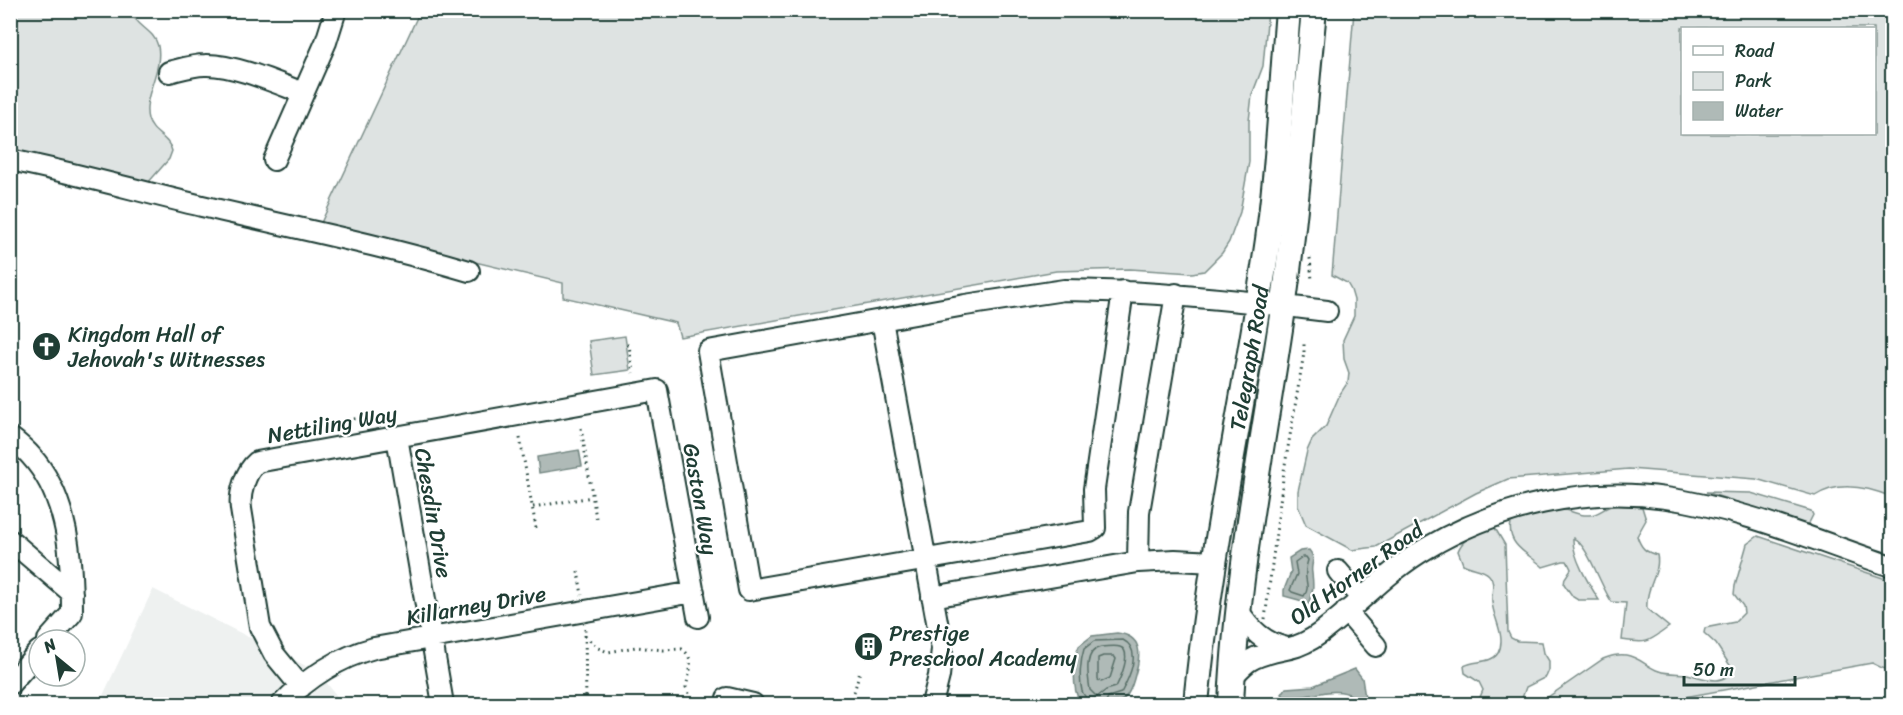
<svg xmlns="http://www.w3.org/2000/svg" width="1903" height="715" font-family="Sriracha,sans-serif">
  <rect width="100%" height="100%" fill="#fff"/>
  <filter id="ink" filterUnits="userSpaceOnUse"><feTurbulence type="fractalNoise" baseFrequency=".0167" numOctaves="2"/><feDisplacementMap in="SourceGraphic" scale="12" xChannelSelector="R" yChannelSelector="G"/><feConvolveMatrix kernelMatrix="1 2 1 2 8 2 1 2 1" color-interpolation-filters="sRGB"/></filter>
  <g filter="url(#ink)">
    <path fill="#eef1f0" d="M153 589 306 666 266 704H99Z
      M326 682 343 704H300L317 690Z"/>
    <path fill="#dee3e2" stroke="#7e908b" stroke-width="1.5" fill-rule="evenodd" d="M10 11H130C137 27 154 30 158 46 163 71 142 96 148 119 152 134 169 137 172 151L169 159 147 184 11 150Z
      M420 11H1268L1263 66 1252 95 1249 121V162L1240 212 1229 242 1222 253 1204 271 1192 273 1130 269 1056 271 680 337 676 323 563 297V283L320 225Z
      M1860 11 1892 17V497C1868 487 1839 480 1815 496L1756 479 1629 469 1508 479 1476 493 1376 547 1352 550 1306 525 1298 506V491L1307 451 1312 440 1326 426 1340 394 1348 382 1349 373 1344 359 1343 340 1354 316V300L1351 290 1347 283 1332 275 1354 11ZM1682 28H1874V134H1682Z
      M625 336 630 370 594 375 589 341Z
      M1706 492 1751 493 1811 511 1813 515 1809 523 1805 525Z
      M1615 505 1642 507 1646 520 1637 536C1641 548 1645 552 1657 555 1661 573 1645 587 1647 609L1669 627C1648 642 1649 644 1622 640L1626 603 1612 602C1601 588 1588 544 1573 538 1572 557 1589 584 1599 600H1578L1573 597 1564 584 1565 578 1571 569 1567 561H1563L1543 567C1531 555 1506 546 1511 523 1525 514 1549 507 1566 510 1574 512 1581 516 1589 515 1599 515 1605 506 1615 505Z
      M1491 528H1495L1505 545 1508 632 1511 638 1517 641 1542 642 1544 653 1549 661V670L1546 677 1526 687 1520 704H1479L1478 702 1483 690 1479 682 1465 673 1464 666C1475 660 1491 664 1498 653 1507 637 1493 618 1492 602 1491 593 1496 582 1489 575 1483 568 1471 569 1463 564L1458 551C1463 537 1478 533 1491 528Z
      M1758 536 1892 581V668C1884 671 1879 666 1872 663L1646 704H1538L1603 659C1611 656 1617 654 1626 655 1639 657 1647 667 1659 671 1667 674 1678 673 1687 674 1701 677 1727 689 1731 667L1716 644 1704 633 1705 628 1735 622 1744 613 1743 606 1734 594 1735 586 1747 544Z"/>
    <path fill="#afbab7" stroke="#758883" stroke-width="1.5" d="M579 450 582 466 539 473 537 457Z
      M1309 550C1317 559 1310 564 1312 573 1314 590 1313 590 1307 607L1299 600 1284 596V590L1291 572 1289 558 1300 551Z
      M1117 633C1143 636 1141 655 1135 675 1133 683 1129 696 1122 700 1116 704 1087 703 1080 701 1072 691 1073 658 1079 646L1092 636Z
      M1355 669 1362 678 1366 704H1353L1352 696C1340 687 1318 694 1304 696 1298 697 1290 696 1284 696L1282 694 1286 688 1313 686Z"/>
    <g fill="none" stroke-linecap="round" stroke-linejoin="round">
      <path stroke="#596f68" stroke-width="1.5" d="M1302 557H1306L1308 560C1307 563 1306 567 1306 571 1304 580 1311 587 1304 596L1292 592 1290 590 1297 574 1295 562Z
        M1101 647C1107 647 1115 645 1120 647 1133 651 1120 679 1116 687L1106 690 1097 697 1090 690C1088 676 1083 651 1101 647Z
        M1103 656H1114L1116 659 1110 678 1101 682 1098 680V658Z
        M1089 704C1088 698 1084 697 1082 691 1079 679 1080 662 1084 649L1094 641 1123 640C1143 650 1129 678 1121 693L1108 697 1105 704"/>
      <defs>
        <path id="minor" d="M169 72C181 69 193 65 205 65 233 64 277 83 303 93
          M10 160C75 173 138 191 202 206 291 227 381 245 469 271
          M274 160 326 42 336 10
          M1123 291 1094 489 1095 528 1090 531 749 590 708 351 965 305 1064 290C1152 291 1240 300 1327 311
          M882 320 942 649 939 676 932 704
          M10 437C17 443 25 449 31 456 69 498 72 560 72 613L48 640
          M397 437 443 704
          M10 540 72 593
          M1138 562 1139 512 1176 294
          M1338 571 1361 598
          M932 597 1138 562 1175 560 1215 562
          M1238 611C1252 630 1263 643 1287 648
          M1346 611 1376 646
          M1233 676C1238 671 1243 665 1249 661 1263 652 1282 651 1297 646 1308 642 1319 635 1328 627 1362 601 1389 570 1427 548 1498 506 1584 486 1666 498 1740 508 1817 541 1888 565
          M10 684 39 651
          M301 687 274 654 260 627 241 509C239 494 245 472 257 462L657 390 698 617
          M727 698 753 704
          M282 704C307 678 340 657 374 648L694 592"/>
        <g id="major">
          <path id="s1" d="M1196 704C1210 555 1243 408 1265 260 1278 177 1281 94 1288 10"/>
          <path d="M1231 704C1237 571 1264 440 1283 309 1297 210 1304 110 1314 10"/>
        </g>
      </defs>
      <use href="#minor" stroke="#1f3d34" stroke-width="24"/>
      <use href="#major" stroke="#1f3d34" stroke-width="28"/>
      <path stroke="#1f3d34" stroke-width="3" stroke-dasharray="1.5 4.5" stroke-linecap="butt" d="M1310 258 1312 280
        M627 345H629L633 373
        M348 420 365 417 366 425
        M581 428 596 518
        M520 438 536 528
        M533 507 592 497
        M578 571 582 595
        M1265 619 1284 471 1304 353V342
        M585 629 586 703
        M585 636 598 648 608 652 636 647 663 650 682 649C696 659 689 673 686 687L694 704
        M854 692 860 671"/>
      <use href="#minor" stroke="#fff" stroke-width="20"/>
      <use href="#major" stroke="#fff" stroke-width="24"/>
    </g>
  </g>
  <defs>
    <symbol id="church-disc" viewBox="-11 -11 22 22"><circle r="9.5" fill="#1f3d34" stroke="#fff"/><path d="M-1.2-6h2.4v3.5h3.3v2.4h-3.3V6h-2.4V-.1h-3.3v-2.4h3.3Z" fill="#fff"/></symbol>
    <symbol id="building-disc" viewBox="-11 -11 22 22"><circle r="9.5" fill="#1f3d34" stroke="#fff"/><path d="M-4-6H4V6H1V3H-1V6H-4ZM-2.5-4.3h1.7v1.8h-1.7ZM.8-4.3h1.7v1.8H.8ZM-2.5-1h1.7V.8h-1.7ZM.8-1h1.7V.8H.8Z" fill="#fff"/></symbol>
  </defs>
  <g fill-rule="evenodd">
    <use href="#church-disc" x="30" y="330" width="33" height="33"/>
    <use href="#building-disc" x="852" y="630" width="33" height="33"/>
  </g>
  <g text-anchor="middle" stroke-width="4.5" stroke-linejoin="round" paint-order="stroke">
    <g font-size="22" fill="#1f3d34" stroke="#fff" text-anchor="start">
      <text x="68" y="342">Kingdom Hall of<tspan x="68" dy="25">Jehovah's Witnesses</tspan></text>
      <text x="889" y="641">Prestige<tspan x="889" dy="25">Preschool Academy</tspan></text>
    </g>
    <g font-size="22" fill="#1f3d34" stroke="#fff">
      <text dy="8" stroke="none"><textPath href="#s1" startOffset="350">Telegraph Road</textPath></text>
      <text transform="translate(332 424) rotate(-10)" y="8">Nettiling Way</text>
      <text transform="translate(701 499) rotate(80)" y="8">Gaston Way</text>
      <text transform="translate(434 513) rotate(80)" y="8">Chesdin Drive</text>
      <text transform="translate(1356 573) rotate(-36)" y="8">Old Horner Road</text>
      <text transform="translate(476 605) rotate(-10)" y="8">Killarney Drive</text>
    </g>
  </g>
  <rect width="1903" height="715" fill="none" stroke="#fff" stroke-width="36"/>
  <rect x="18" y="18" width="1867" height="679" fill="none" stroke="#1f3d34" stroke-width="2" filter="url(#ink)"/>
  <rect x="1681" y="27" width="195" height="108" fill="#ffffff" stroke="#a5b1ae" stroke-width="1.5"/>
  <rect x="1693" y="46" width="30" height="9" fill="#ffffff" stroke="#a5b1ae" stroke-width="1.5"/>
  <text x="1735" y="57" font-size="18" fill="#1f3d34">Road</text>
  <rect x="1693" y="72" width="30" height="18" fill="#dee3e2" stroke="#a5b1ae" stroke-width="1.5"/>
  <text x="1735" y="87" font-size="18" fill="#1f3d34">Park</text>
  <rect x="1693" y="102" width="30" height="18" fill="#afbab7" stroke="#a5b1ae" stroke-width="1.5"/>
  <text x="1735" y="117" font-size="18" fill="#1f3d34">Water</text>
  <g transform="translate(57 658) rotate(330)"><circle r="28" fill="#ffffff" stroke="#a5b1ae" stroke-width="1.5"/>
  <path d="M0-4.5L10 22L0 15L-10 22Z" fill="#1f3d34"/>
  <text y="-9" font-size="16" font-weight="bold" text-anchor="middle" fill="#1f3d34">N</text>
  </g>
  <path d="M1684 676v9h111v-9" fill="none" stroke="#1f3d34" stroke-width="3"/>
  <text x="1693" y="676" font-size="18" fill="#1f3d34" stroke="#ffffff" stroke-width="4.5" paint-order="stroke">50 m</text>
</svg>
